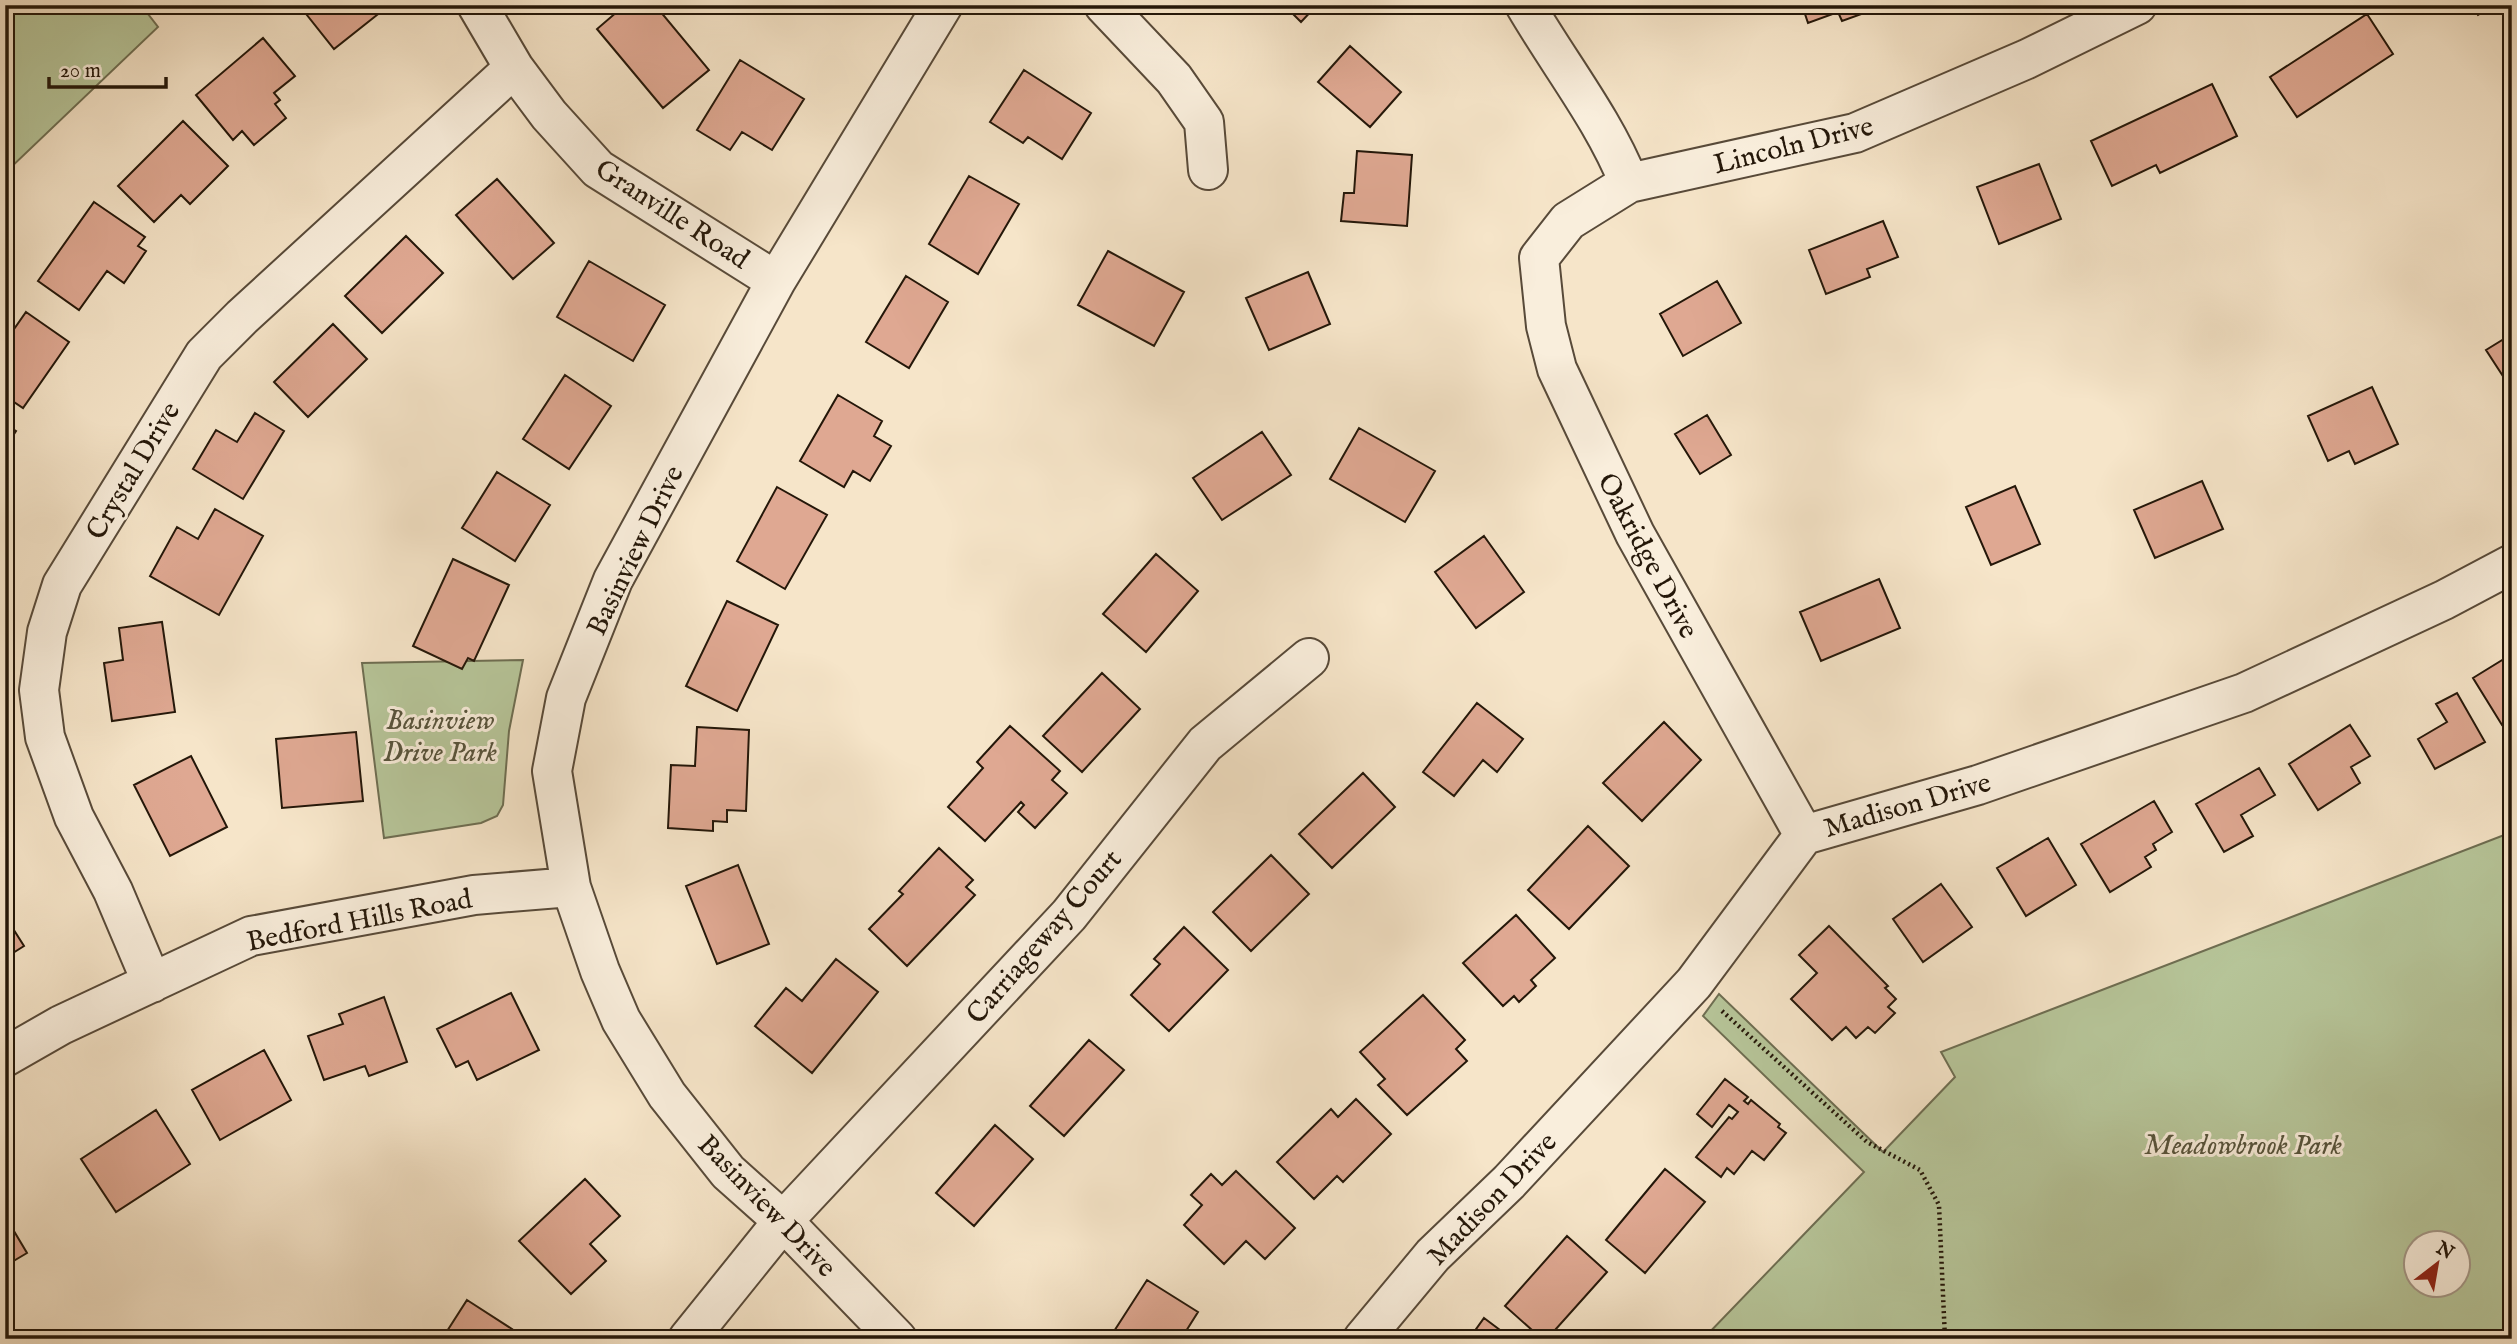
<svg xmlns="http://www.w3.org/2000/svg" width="2517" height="1344" font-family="'IM FELL English',serif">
  <rect width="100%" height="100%" fill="#f6e5c9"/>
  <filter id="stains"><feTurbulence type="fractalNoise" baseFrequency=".00286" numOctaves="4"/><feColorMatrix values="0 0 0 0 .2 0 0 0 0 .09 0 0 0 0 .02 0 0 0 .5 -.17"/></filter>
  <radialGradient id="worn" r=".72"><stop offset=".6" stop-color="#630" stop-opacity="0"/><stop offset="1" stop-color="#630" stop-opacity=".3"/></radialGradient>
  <path fill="#b7c69a" stroke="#6e6e52" stroke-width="2" fill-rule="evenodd" d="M5 5H141L158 27 5 173Z
    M523 660 509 731 503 805 497 816 481 823 384 838 362 663Z
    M2512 832V1339H1703L1864 1172 1703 1016 1719 994 1883 1152 1955 1077 1941 1052ZM2416 1242H2458V1284H2416Z"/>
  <path fill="#dfa892" stroke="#241709" stroke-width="2" d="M299 5H386L387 7 334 49Z
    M625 5H655L709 70 663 108 597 29Z
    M1284 5H1317L1301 22Z
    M1802 5H1880L1881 7 1842 21 1838 12 1808 23Z
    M2472 5H2495L2478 15Z
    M2367 14 2393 54 2297 117 2270 77Z
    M263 38 295 76 274 93 280 100 275 104 286 118 254 145 242 131 233 140 196 95Z
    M1350 46 1401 92 1370 127 1318 82Z
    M740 60 804 99 772 150 742 132 730 150 697 130Z
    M1024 70 1091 113 1062 159 1028 137 1023 143 990 122Z
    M2212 84 2237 136 2160 173 2156 165 2112 186 2091 141Z
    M183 121 228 166 190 204 181 195 154 222 118 186Z
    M1357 151 1412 155 1407 226 1341 221 1344 193H1354Z
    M2039 164 2061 219 1999 244 1977 187Z
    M969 176 1019 204 978 274 929 244Z
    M497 179 554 243 513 279 456 215Z
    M94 202 145 237 138 246 146 251 124 283 107 271 79 310 38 281Z
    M1883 221 1898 257 1867 269 1870 277 1826 294 1809 250Z
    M406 236 443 273 382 333 345 296Z
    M1108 251 1184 292 1154 346 1078 305Z
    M589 261 665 305 633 361 557 317Z
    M1308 272 1330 324 1269 350 1246 298Z
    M906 276 948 302 909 368 866 342Z
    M1717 281 1741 323 1683 356 1660 314Z
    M26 312 69 342 23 408 5 396V342Z
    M333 324 367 359 308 417 274 382Z
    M2512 334V386L2510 387 2486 350Z
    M565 375 611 406 569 469 523 439Z
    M2372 387 2398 444 2355 464 2349 451 2328 461 2308 416Z
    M838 395 882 421 874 436 891 446 870 481 853 471 844 487 800 461Z
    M255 413 284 431 243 499 193 469 216 430 237 442Z
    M1707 415 1731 455 1700 474 1675 434Z
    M5 424 16 431 5 448Z
    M1359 428 1435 471 1405 522 1330 479Z
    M1262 432 1291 475 1222 520 1193 478Z
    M497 472 550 505 515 561 462 528Z
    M2202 481 2223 529 2155 558 2134 510Z
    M2015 486 2040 544 1991 565 1966 507Z
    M777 487 827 515 785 589 737 561Z
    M215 509 263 536 219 615 150 576 177 527 198 539Z
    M1484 536 1524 592 1476 628 1435 572Z
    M1156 554 1198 591 1146 652 1103 614Z
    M453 559 509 585 474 661 468 658 462 669 413 646Z
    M1879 579 1900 628 1821 661 1800 612Z
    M727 601 778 625 737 711 686 686Z
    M162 622 175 712 112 721 104 663 123 660 119 628Z
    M2512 654V720L2502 725 2473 678Z
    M1102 673 1140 709 1082 772 1043 736Z
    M2457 693 2485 742 2435 769 2418 739 2447 722 2436 704Z
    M1477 703 1523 739 1497 772 1483 760 1454 796 1423 772Z
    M1664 722 1701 760 1642 821 1603 783Z
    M2350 725 2370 756 2351 767 2360 783 2318 810 2289 764Z
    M1010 726 1060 771 1052 780 1067 793 1035 828 1018 812 1024 805 1021 802 985 841 948 807 983 768 977 762Z
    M697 727 749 730 746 811 727 810V822L713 821V831L668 828 671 765 695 766Z
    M356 732 363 801 282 808 276 739Z
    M191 756 227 827 170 856 134 785Z
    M2259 768 2275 795 2241 815 2253 836 2224 852 2196 804Z
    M1363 773 1395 807 1332 868 1299 834Z
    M2154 801 2172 832 2153 844 2156 850 2145 857 2151 867 2110 892 2081 844Z
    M1588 826 1629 866 1569 929 1528 890Z
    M2048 838 2076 885 2026 916 1997 868Z
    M939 848 973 880 966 887 975 895 907 966 869 929 903 894 899 891Z
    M1271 855 1309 894 1251 951 1213 912Z
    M738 865 769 944 717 964 686 886Z
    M1941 884 1972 927 1923 962 1893 919Z
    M1516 915 1555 958 1531 980 1536 986 1519 1002 1514 996 1503 1006 1463 963Z
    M5 916 24 946 5 958Z
    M1829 926 1888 986 1885 988 1896 999 1888 1007 1895 1013 1875 1033 1868 1027 1856 1038 1846 1027 1832 1040 1791 999 1817 973 1799 955Z
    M1184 927 1228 970 1169 1031 1131 995 1160 964 1154 959Z
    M836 959 878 992 812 1073 755 1026 786 988 802 1001Z
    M511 993 539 1050 477 1080 468 1061 456 1067 437 1029Z
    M1423 995 1465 1040 1456 1049 1467 1061 1407 1115 1378 1085 1385 1079 1360 1052Z
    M384 997 407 1062 369 1076 365 1066 324 1080 308 1036 343 1024 339 1014Z
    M1089 1040 1124 1070 1064 1136 1030 1106Z
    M264 1050 291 1100 220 1140 192 1090Z
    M1725 1079 1748 1097 1744 1101 1748 1104 1751 1100 1780 1124 1778 1127 1786 1133 1764 1160 1752 1151 1734 1174 1727 1168 1721 1177 1696 1157 1729 1117 1732 1119 1738 1112 1729 1105 1712 1127 1697 1114Z
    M1356 1099 1391 1134 1343 1182 1337 1176 1314 1199 1277 1162 1331 1109 1338 1117Z
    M156 1110 190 1164 116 1212 81 1159Z
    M995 1125 1033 1159 974 1226 936 1193Z
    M1665 1169 1705 1202 1645 1273 1606 1240Z
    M1236 1171 1295 1228 1265 1259 1246 1241 1224 1264 1184 1225 1202 1205 1191 1195 1211 1174 1222 1185Z
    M585 1179 620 1216 590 1244 606 1261 571 1294 519 1241Z
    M5 1216 27 1253 5 1266Z
    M1567 1236 1607 1272 1547 1339H1542L1505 1306Z
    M1147 1280 1198 1312 1181 1339H1109Z
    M467 1300 512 1329 507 1336 512 1339H442Z
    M1484 1318 1500 1330 1509 1339H1469Z"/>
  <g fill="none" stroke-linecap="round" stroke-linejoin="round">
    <defs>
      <path id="minor" d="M477 5 514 68 549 115 598 169 776 281
        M1104 5 1174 79 1204 122 1208 170
        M1525 5C1560 65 1604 120 1629 183
        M1804 835 1635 534 1557 369 1546 326 1539 258 1568 221 1629 183 1855 133 2027 59 2137 5
        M152 983 113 891 74 817 45 737 39 690 47 632 62 585 204 355 242 317 514 68
        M5 1057 61 1025 251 936 474 895 571 887
        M688 1339 783 1221 1069 915 1205 744 1309 658
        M897 1339 783 1221 728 1172 667 1095 621 1020 600 971 571 887 552 771 566 698 613 580 776 281 943 5
        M1363 1339 1433 1255 1509 1182 1694 983 1804 835 1978 785 2244 693 2444 600 2512 564"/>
    </defs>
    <use href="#minor" stroke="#584a39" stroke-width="42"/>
    <path stroke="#241709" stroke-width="4.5" stroke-dasharray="2 3.5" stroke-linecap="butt" d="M1722 1011 1867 1142 1920 1170 1939 1205 1945 1339"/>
    <use href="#minor" stroke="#f9eedc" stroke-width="38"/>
  </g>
  <g text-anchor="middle" stroke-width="6" stroke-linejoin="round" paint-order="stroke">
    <g font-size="28" fill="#241709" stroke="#f9eedc">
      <text transform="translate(1793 144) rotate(-14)" y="10">Lincoln Drive</text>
      <text transform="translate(673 213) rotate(33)" y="10">Granville Road</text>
      <text transform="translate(132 470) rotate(-59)" y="10">Crystal Drive</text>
      <text transform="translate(634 550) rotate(-64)" y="10">Basinview Drive</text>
      <text transform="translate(1649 555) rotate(62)" y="10">Oakridge Drive</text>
      <text transform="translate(1907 804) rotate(-16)" y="10">Madison Drive</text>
      <text transform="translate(359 919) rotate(-11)" y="10">Bedford Hills Road</text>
      <text transform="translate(1043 936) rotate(-49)" y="10">Carriageway Court</text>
      <text transform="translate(1491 1198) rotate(-46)" y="10">Madison Drive</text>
      <text transform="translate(768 1205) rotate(46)" y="10">Basinview Drive</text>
    </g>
    <g font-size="28" font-style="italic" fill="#57543c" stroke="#f9eedc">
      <text x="440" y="729">Basinview<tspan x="440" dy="32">Drive Park</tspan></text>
      <text x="2243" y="1154">Meadowbrook Park</text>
    </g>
  </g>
  <rect width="2517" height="1344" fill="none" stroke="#f6e5c9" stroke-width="28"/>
  <rect x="7" y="7" width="2503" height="1330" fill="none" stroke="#241709" stroke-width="3.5"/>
  <rect x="14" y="14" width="2489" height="1316" fill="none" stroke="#241709" stroke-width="2"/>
  <g transform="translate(2437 1264) rotate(31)"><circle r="33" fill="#f9eedc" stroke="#a49888" stroke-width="2"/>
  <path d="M0-5L12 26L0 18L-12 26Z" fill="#8f2418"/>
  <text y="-10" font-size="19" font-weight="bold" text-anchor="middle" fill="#241709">N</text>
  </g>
  <path d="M49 77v10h117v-10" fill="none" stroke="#241709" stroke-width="3.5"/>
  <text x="60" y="77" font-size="21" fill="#241709" stroke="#f9eedc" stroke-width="5" paint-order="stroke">20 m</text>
  <rect width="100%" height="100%" filter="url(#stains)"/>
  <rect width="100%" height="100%" fill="url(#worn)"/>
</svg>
